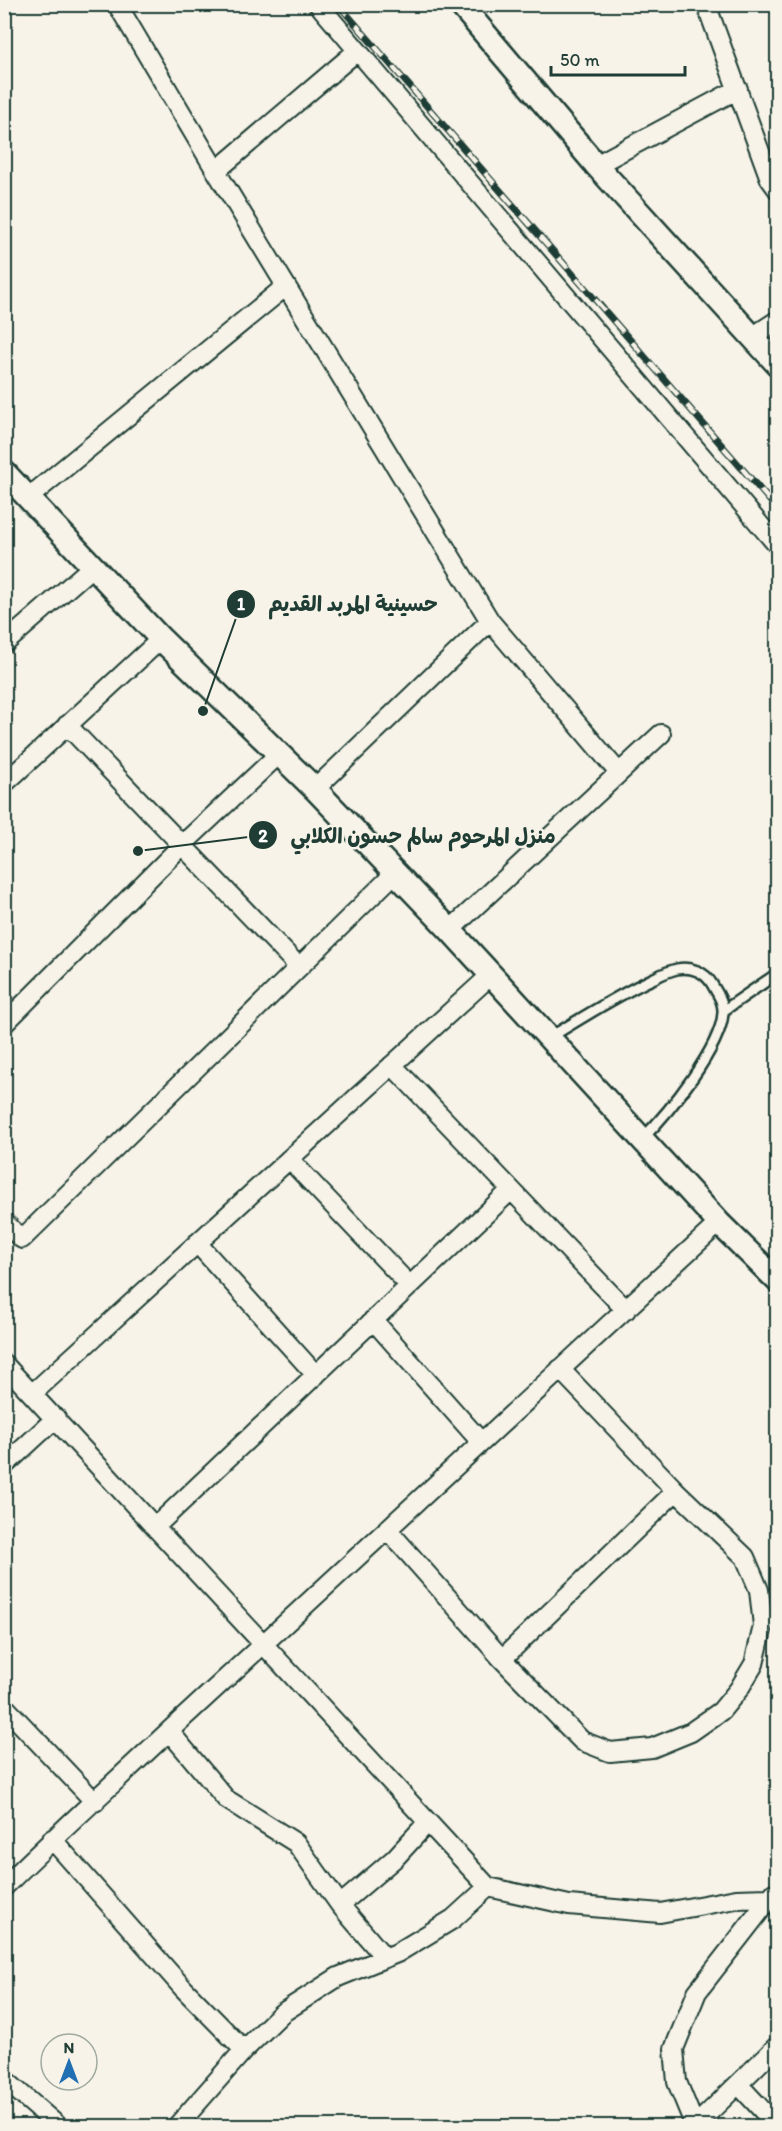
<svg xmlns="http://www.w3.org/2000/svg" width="782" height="2131" font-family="Itim,'Playpen Sans Arabic',sans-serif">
  <rect width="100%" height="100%" fill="#f7f3e8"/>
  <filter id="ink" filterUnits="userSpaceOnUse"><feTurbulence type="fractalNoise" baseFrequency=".0167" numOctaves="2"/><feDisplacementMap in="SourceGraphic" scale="12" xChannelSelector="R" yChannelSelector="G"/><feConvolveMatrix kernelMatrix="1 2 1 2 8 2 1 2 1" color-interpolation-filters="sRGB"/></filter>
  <g filter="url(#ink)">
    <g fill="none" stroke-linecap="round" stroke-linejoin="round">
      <defs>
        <path id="service" d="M723 1011 778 973
          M549 1038C581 1018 613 998 648 981 657 977 667 971 677 969 691 966 705 972 712 984 717 993 724 1002 723 1013 721 1048 668 1113 643 1138"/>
        <path id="minor" d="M117 4 216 171 490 621 619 773
          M318 4 778 546
          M706 4 770 179 778 190
          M596 165 738 89
          M216 171 357 51
          M752 337 778 320
          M28 498 286 286
          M4 644 93 566
          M67 725 299 967
          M4 784 161 639
          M315 789 490 621
          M450 930 661 734
          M4 1024 182 845 279 754
          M392 1065 626 1310
          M289 1159 410 1286
          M4 1222 22 1239 395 873
          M197 1243 316 1375
          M373 1320 481 1442
          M4 1364 488 1887 569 1905 660 1913 736 1899 768 1898
          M33 1393 491 975
          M4 1466 56 1418
          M156 1526 511 1190
          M387 1529 502 1659 582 1741 610 1752 652 1748 691 1732 721 1711 739 1689 754 1664 763 1626 759 1590 745 1557 676 1491 560 1369
          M502 1659 676 1491
          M4 1706 95 1802
          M169 1731 226 1799 296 1843 340 1905 385 1958
          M52 1839 183 1988 244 2050
          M4 1887C58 1833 114 1783 169 1731L719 1223
          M340 1905 395 1858 428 1822
          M4 2079 58 2126
          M738 2084 777 2126
          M177 2126 244 2050 282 2013 338 1977 397 1953 453 1919 488 1887
          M695 2126 677 2082 674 2049 697 1992 774 1893
          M695 2126 778 2045"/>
        <path id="tertiary" d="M460 4 596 165 778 365
          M4 472 161 639 315 789 450 930 719 1223 778 1281"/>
      </defs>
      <use href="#service" stroke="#1f3d34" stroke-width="14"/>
      <use href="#minor" stroke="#1f3d34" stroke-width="22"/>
      <use href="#tertiary" stroke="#1f3d34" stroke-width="27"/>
      <use href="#service" stroke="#f7f3e8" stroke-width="9"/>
      <use href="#minor" stroke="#f7f3e8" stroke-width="18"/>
      <use href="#tertiary" stroke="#f7f3e8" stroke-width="22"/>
      <defs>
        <path id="rail" d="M338 4 778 510"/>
      </defs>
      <use href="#rail" stroke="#1f3d34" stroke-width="7"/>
      <use href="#rail" stroke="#f7f3e8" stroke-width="4.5" stroke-dasharray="14" stroke-linecap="butt"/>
    </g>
  </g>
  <path fill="none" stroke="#1f3d34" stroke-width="2" d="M203 711L241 604M138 851L263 835"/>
  <g fill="#1f3d34" stroke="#f7f3e8" stroke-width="2">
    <circle cx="203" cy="711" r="6"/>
    <circle cx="138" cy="851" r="6"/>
    <circle cx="241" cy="604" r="15"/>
    <circle cx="263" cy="835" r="15"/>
  </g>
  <g font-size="18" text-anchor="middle" font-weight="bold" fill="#fff">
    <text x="241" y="610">1</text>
    <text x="263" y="842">2</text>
  </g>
  <g font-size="21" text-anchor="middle" font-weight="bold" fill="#1f3d34" stroke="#f7f3e8" stroke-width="5" stroke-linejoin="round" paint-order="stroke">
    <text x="353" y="611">حسينية المربد القديم</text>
    <text x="423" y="843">منزل المرحوم سالم حسون الكلابي</text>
  </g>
  <rect width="782" height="2131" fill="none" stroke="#f7f3e8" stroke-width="24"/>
  <rect x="12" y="12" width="758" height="2107" fill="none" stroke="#1f3d34" stroke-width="2" filter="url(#ink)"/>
  <g transform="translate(69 2062)"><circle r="28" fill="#f7f3e8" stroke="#a1aaa0" stroke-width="1.5"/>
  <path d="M0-4.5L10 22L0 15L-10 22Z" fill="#1f6fb2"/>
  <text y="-9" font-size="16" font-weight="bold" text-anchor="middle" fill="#1f3d34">N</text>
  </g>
  <path d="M551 66v9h134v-9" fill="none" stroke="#1f3d34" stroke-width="3"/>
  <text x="560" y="66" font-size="18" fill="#1f3d34" stroke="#f7f3e8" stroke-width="4.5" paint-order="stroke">50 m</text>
</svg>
